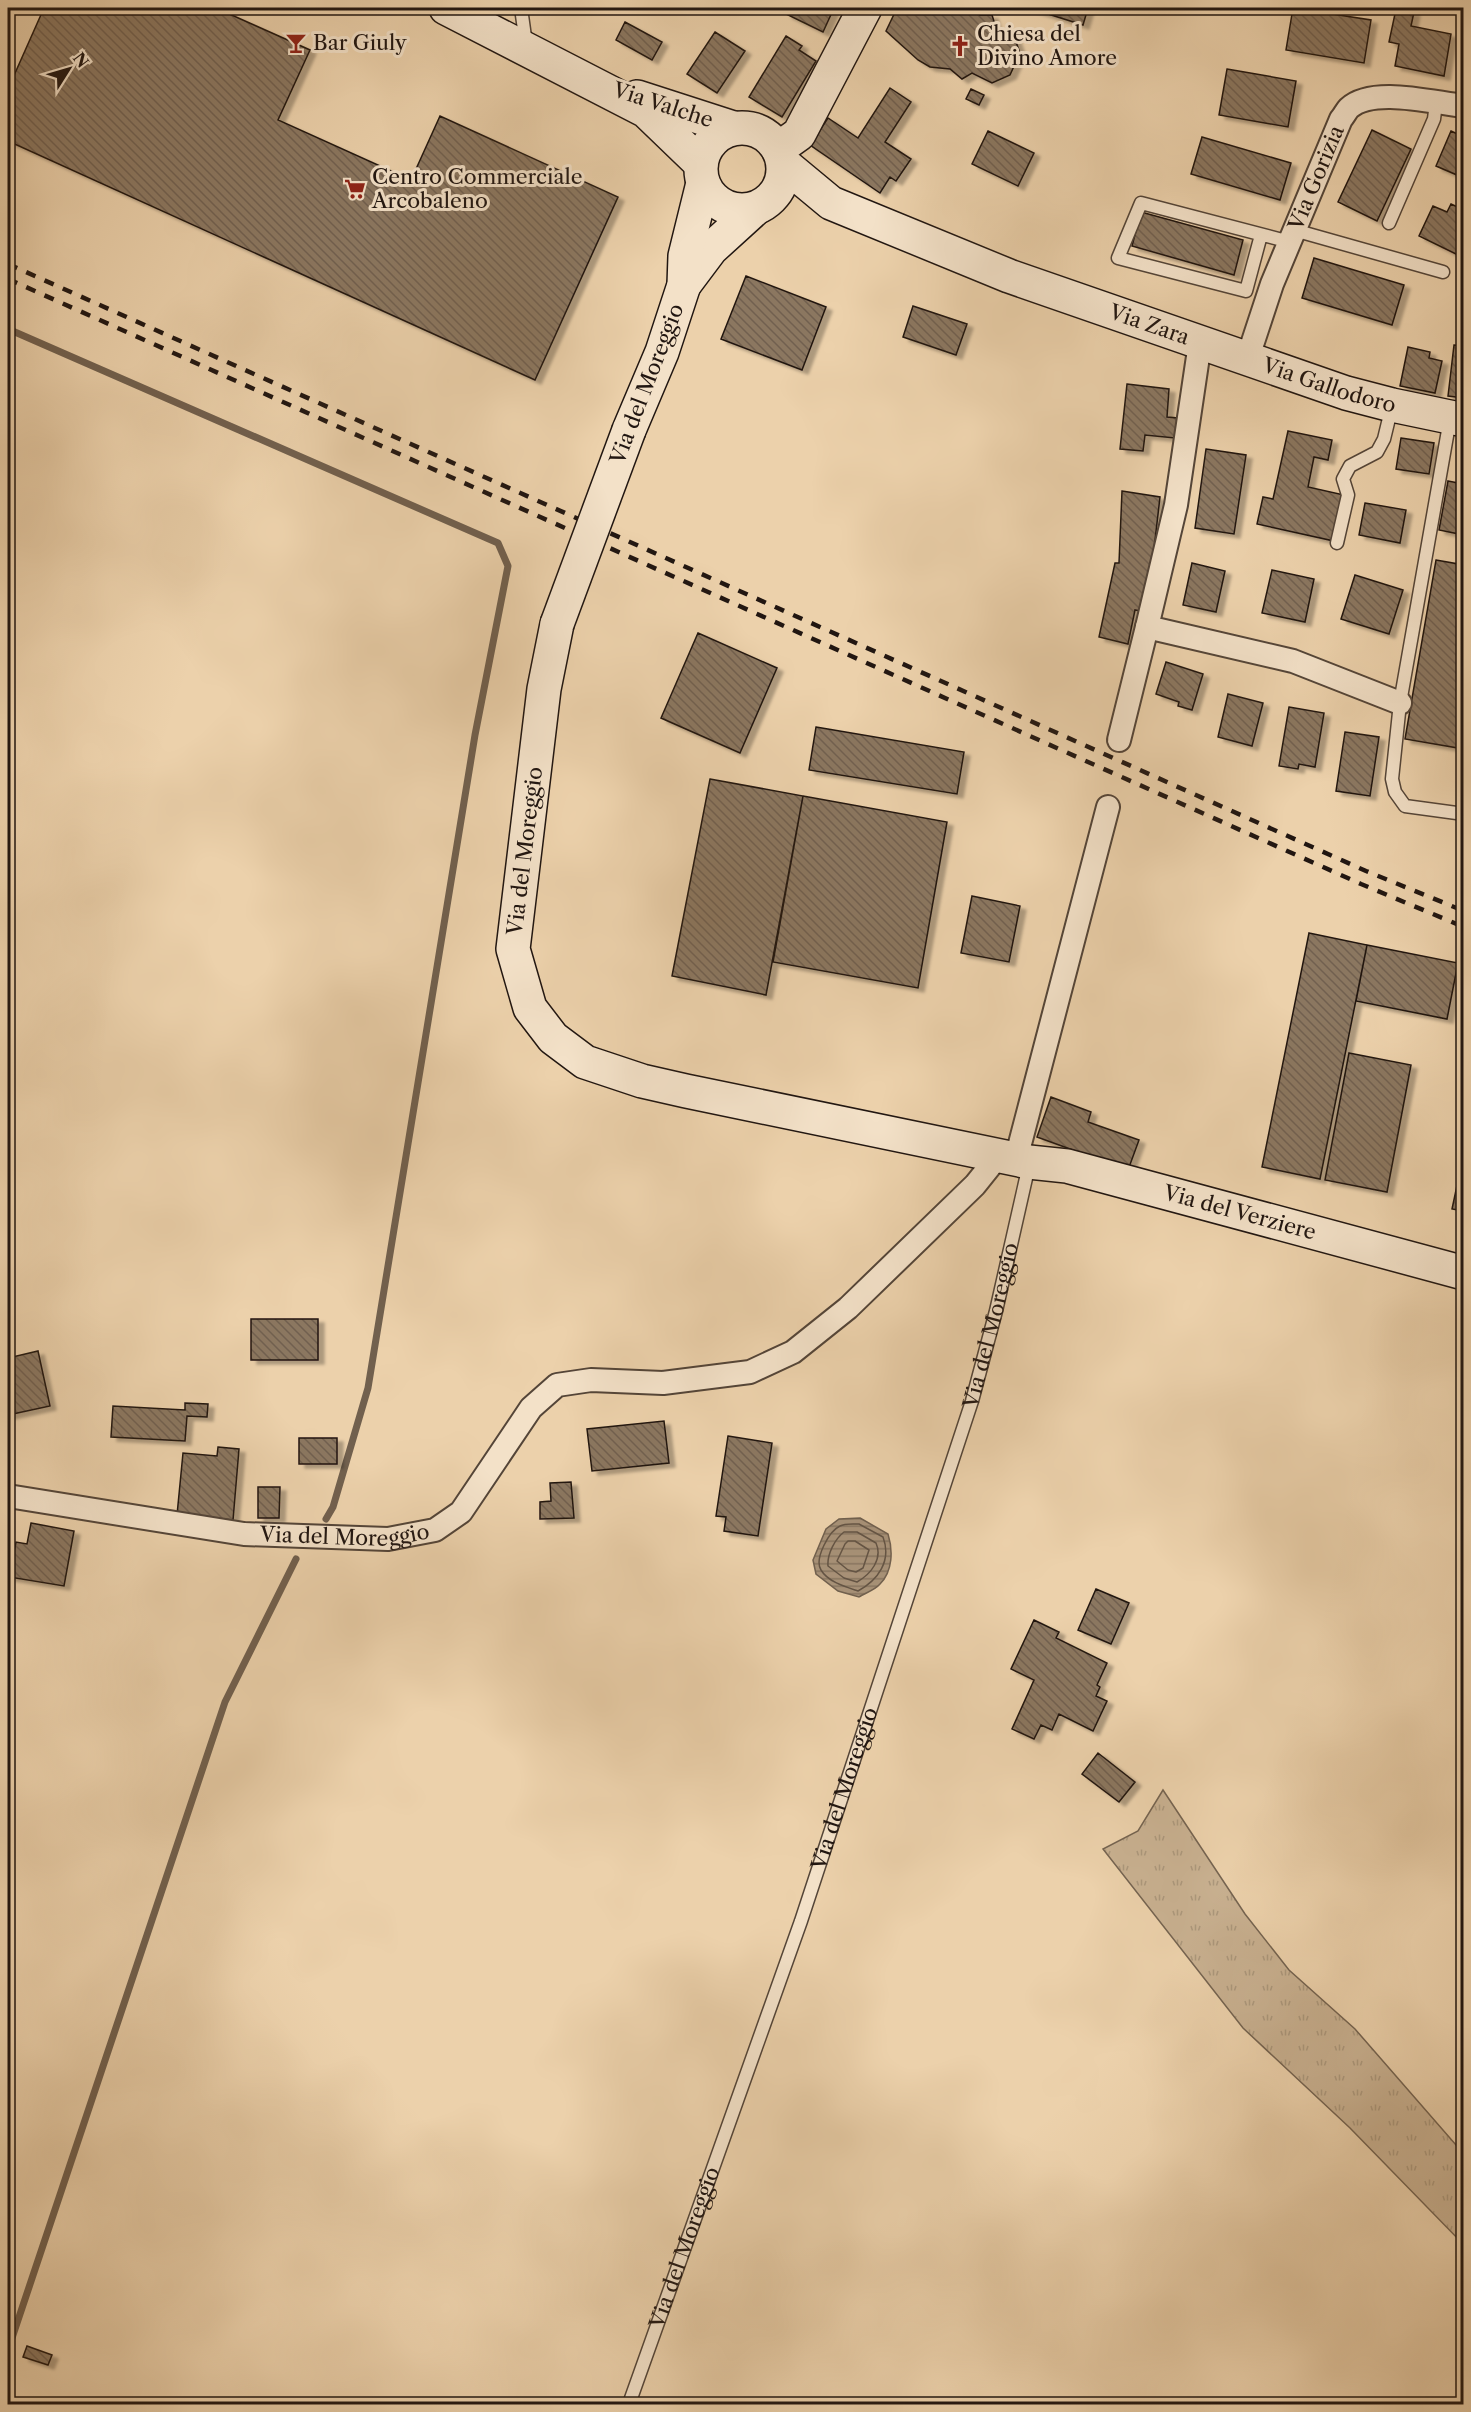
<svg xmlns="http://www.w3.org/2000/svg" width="1471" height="2412" font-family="'Libre Caslon Text',serif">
  <defs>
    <pattern id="grass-tufts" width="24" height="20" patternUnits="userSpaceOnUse" patternTransform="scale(1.5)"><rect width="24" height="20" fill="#c9b191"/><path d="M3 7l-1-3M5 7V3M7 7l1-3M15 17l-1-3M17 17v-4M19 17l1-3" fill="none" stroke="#ac987c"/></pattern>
    <pattern id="water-rules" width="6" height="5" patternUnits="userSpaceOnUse" patternTransform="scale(1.5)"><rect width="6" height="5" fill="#a79177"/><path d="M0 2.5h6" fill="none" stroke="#887560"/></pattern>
    <pattern id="building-back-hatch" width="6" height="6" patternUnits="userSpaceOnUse" patternTransform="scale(1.5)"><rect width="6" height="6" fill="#8b7761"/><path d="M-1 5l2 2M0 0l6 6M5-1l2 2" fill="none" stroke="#71614f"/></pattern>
    <filter id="shadow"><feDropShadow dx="6" dy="4" stdDeviation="1.5" flood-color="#0004"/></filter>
  </defs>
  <rect width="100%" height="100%" fill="#ecd1ab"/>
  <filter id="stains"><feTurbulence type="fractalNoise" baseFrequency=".00333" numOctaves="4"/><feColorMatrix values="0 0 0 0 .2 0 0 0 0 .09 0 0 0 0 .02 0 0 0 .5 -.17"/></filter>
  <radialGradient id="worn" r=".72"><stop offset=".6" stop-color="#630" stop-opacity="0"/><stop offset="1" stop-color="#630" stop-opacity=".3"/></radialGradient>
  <path fill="url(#grass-tufts)" stroke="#756451" stroke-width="1.5" d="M1163 1790 1245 1914 1289 1970 1355 2029 1463 2153V2244L1350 2128 1243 2028 1103 1849 1138 1831Z"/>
  <path fill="url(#water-rules)" stroke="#71604e" stroke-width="1.5" d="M860 1518 888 1534C893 1550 893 1571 880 1584 875 1590 865 1593 859 1597L838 1591 816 1574 813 1560 826 1529 839 1519Z"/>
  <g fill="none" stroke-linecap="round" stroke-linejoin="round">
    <path stroke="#645444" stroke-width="1.5" d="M859 1524 883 1537C892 1561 878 1580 858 1591 846 1587 828 1582 821 1570 814 1559 829 1531 840 1526 845 1523 854 1524 859 1524Z
      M844 1532H857L876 1543C883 1559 871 1574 857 1582L844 1578 828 1566C827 1554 835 1539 844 1532Z
      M848 1541H855L869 1550 863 1568 856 1572 848 1570 837 1561 845 1544Z"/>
    <path stroke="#71604e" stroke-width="7" d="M8 329 498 543 508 566 475 735 368 1388 333 1507 326 1519
      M8 2350 225 1702 296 1559"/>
  </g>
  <path fill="url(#building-back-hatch)" stroke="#211611" stroke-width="1.5" filter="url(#shadow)" d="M44 8H216L310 50 278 120 411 180 440 116 618 197 535 380 8 141V89Z
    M790 8H834L823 32 786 14Z
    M897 8H971L980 15H992L997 31 1015 39 1020 53 1010 75 992 83 972 73 962 79 950 69 930 67 918 60 886 31Z
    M1029 8H1088L1083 25Z
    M1293 8 1371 20 1364 63 1286 50Z
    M1396 9 1414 12 1411 26 1451 34 1444 76 1395 66 1399 44 1389 42Z
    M625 22 662 42 652 60 616 40Z
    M715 32 745 51 717 93 687 74Z
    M786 36 802 46 799 50 816 61 782 117 749 97Z
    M1227 69 1296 81 1288 127 1219 115Z
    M890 88 911 102 885 142 911 159 896 181 890 177 880 193 810 145 828 118 858 138Z
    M971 89 984 95 979 105 966 99Z
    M1372 130 1411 149 1377 221 1338 202Z
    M988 131 1034 153 1018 186 972 164Z
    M1451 131 1464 137V178L1436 166Z
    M1202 137 1291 163 1280 200 1191 174Z
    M1451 204 1464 210V244L1458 255 1419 236 1433 206 1447 212Z
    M1141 212 1243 240 1234 275 1132 246Z
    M1314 258 1404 285 1392 325 1302 298Z
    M746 276 826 307 802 370 721 339Z
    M913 306 967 324 956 355 903 337Z
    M1454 345 1464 346V398L1448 396Z
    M1408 347 1430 352 1429 358 1442 361 1435 393 1400 386Z
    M1127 384 1169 389 1167 417 1178 418 1175 438 1145 435 1143 451 1120 449Z
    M1288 431 1332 440 1328 460 1314 457 1308 487 1344 495 1334 541 1257 524 1263 497 1273 499Z
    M1401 438 1434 443 1429 474 1396 469Z
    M1206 449 1246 455 1234 534 1195 528Z
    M1448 481 1464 484V535L1439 530Z
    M1122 491 1160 497 1152 566 1140 611 1135 610 1128 644 1099 637 1115 563H1119Z
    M1365 503 1406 510 1400 543 1359 535Z
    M1436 560 1464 565V749L1405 739Z
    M1192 563 1225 571 1216 612 1183 605Z
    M1272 570 1314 579 1305 622 1262 613Z
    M1355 575 1403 590 1389 634 1341 619Z
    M698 633 777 668 740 753 661 718Z
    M1166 662 1203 674 1192 710 1178 706 1179 702 1156 694Z
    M1228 694 1263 703 1252 746 1218 737Z
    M1289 707 1324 713 1315 767 1299 764 1298 769 1279 766Z
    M816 727 964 752 957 794 809 770Z
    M1345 732 1379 737 1370 796 1336 791Z
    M710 779 803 796 766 995 672 976Z
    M803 796 947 822 918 988 773 962Z
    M972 896 1020 906 1009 962 961 953Z
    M1309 933 1367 945 1320 1179 1262 1167Z
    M1367 945 1458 963 1447 1019 1356 1001Z
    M1349 1053 1411 1065 1387 1192 1325 1180Z
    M1051 1097 1091 1112 1088 1122 1139 1140 1128 1170 1037 1137Z
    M1464 1153V1211L1452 1209Z
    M251 1319H318V1360H251Z
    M38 1351 50 1406 8 1415V1358Z
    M185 1403 208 1404 207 1417 187 1416 185 1441 111 1437 113 1406 185 1410Z
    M664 1421 669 1463 592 1471 587 1429Z
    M728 1436 772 1443 758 1536 724 1531 726 1517 716 1516Z
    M299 1438H337V1464H299Z
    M218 1447 239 1449 233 1520 177 1515 183 1453 217 1456Z
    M571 1482 574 1518 540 1519V1502L551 1501 550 1483Z
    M258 1487H280L279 1518H258Z
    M31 1523 74 1531 64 1586 9 1577 16 1542 27 1544Z
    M1096 1589 1129 1603 1111 1644 1078 1630Z
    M1034 1620 1059 1632 1056 1638 1107 1663 1097 1685 1100 1687 1096 1696 1107 1701 1093 1731 1059 1714 1052 1730 1041 1725 1034 1739 1012 1729 1034 1680 1011 1669Z
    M1098 1753 1135 1782 1119 1802 1082 1774Z
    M27 2346 52 2355 48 2365 23 2357Z"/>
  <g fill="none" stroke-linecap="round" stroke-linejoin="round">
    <defs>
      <g id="lane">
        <path d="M521 8 526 44"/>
        <path d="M1389 223 1434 119 1436 103"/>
        <path d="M1294 230 1443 272"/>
        <path d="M1261 235 1246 291 1118 258 1141 203 1290 242"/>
        <path d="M1450 419 1400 703 1392 779 1395 792 1405 806 1464 814"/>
        <path d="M1337 543 1348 495 1343 479 1350 466 1377 452 1384 439 1392 406"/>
        <path id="s1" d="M629 2404 801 1921 972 1401 996 1311 1029 1165"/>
      </g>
      <g id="street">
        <path d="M1200 343 1176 505 1147 627 1293 661 1400 703"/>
        <path id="s2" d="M1247 360 1272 284 1341 119C1344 116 1346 111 1349 108 1373 86 1434 103 1464 106"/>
        <path d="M1119 740 1147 627"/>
        <path d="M1016 1159 1108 807"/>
        <path id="s3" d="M8 1496 244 1534 388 1539 435 1530 461 1512 531 1408 557 1385 591 1380 663 1383 750 1372 793 1352 848 1308 975 1185 999 1155"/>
      </g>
      <g id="secondary">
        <path d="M446 8 646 111 701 164"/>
        <path d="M637 97 733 128"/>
        <circle cx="742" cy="169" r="41"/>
        <path d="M778 149 799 134 865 8"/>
        <path id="s4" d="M784 164 831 203 1009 276 1346 393 1392 405 1464 420"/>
        <path d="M684 285 711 249 755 209"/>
        <path d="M629 430 662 352 684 285 685 256 703 183"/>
        <path id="s5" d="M557 624 544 689 513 949 530 1008 553 1038 585 1062 642 1081 686 1091 1029 1162 1067 1166 1464 1273"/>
      </g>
    </defs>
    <use href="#lane" stroke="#544538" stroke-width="15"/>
    <use href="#street" stroke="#544538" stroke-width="26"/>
    <use href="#secondary" stroke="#211611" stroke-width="36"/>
    <use href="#lane" stroke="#f3e1c8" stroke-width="12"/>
    <use href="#street" stroke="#f3e1c8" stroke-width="22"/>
    <use href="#secondary" stroke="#f3e1c8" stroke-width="33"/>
    <path stroke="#211611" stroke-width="4.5" stroke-dasharray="10 10" stroke-linecap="butt" d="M8 264 1366 871 1464 911
      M8 279 1361 884 1464 927"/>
    <defs>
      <path id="secondary-bridge" d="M557 624 629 430"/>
    </defs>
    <use href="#secondary-bridge" stroke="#211611" stroke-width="36" stroke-linecap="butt"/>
    <use href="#secondary-bridge" stroke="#f3e1c8" stroke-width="33"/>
  </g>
  <defs>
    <symbol id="bar-bare" viewBox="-9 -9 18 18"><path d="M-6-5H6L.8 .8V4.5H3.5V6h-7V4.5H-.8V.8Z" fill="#8f2418" stroke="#f3e1c8" stroke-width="2.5" paint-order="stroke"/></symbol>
    <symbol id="church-bare" viewBox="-9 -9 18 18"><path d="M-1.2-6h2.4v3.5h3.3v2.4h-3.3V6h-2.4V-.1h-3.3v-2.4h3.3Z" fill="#8f2418" stroke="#f3e1c8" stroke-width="2.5" paint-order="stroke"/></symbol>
    <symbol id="supermarket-bare" viewBox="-9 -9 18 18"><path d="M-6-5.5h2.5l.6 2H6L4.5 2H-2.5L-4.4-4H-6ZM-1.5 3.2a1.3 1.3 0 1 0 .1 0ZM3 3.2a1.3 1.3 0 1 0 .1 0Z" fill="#8f2418" stroke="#f3e1c8" stroke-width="2.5" paint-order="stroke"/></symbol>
  </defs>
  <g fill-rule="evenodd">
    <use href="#bar-bare" x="281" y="28" width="30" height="30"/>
    <use href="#church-bare" x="945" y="31" width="30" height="30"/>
    <use href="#supermarket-bare" x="340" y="174" width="30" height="30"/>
  </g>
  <g text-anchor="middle" stroke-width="6" stroke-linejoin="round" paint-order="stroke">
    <g font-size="21" fill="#211611" stroke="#f3e1c8" text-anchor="start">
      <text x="977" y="41">Chiesa del<tspan x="977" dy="24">Divino Amore</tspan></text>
      <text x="313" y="50">Bar Giuly</text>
      <text x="372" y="184">Centro Commerciale<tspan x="372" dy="24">Arcobaleno</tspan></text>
    </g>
    <g font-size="21" fill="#211611" stroke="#f3e1c8">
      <text transform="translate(663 105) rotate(18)" y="7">Via Valche</text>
      <text dy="7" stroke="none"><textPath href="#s2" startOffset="195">Via Gorizia</textPath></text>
      <text dy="7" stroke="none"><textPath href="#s4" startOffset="402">Via Zara</textPath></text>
      <text transform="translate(647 384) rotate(-69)" y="7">Via del Moreggio</text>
      <text dy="7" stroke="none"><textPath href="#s4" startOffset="592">Via Gallodoro</textPath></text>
      <text transform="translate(525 851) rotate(-83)" y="7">Via del Moreggio</text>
      <text dy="7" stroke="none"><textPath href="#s5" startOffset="1140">Via del Verziere</textPath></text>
      <text dy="7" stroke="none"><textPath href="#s1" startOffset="1138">Via del Moreggio</textPath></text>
      <text dy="7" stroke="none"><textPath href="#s3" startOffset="340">Via del Moreggio</textPath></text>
      <text dy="7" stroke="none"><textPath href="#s1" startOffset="652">Via del Moreggio</textPath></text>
      <text dy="7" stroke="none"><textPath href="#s1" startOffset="166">Via del Moreggio</textPath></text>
    </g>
  </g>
  <rect width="1471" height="2412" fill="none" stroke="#ecd1ab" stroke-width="30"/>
  <rect x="9" y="9" width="1453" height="2394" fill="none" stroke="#211611" stroke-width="3"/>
  <rect x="15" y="15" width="1441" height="2382" fill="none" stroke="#211611" stroke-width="1.5"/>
  <g transform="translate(69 69) rotate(53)" stroke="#f3e1c8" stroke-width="4.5" paint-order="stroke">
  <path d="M0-4.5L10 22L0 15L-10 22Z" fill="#211611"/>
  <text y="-9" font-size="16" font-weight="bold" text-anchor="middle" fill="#211611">N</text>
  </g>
  <rect width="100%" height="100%" filter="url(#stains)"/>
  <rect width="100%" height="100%" fill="url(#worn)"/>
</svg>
